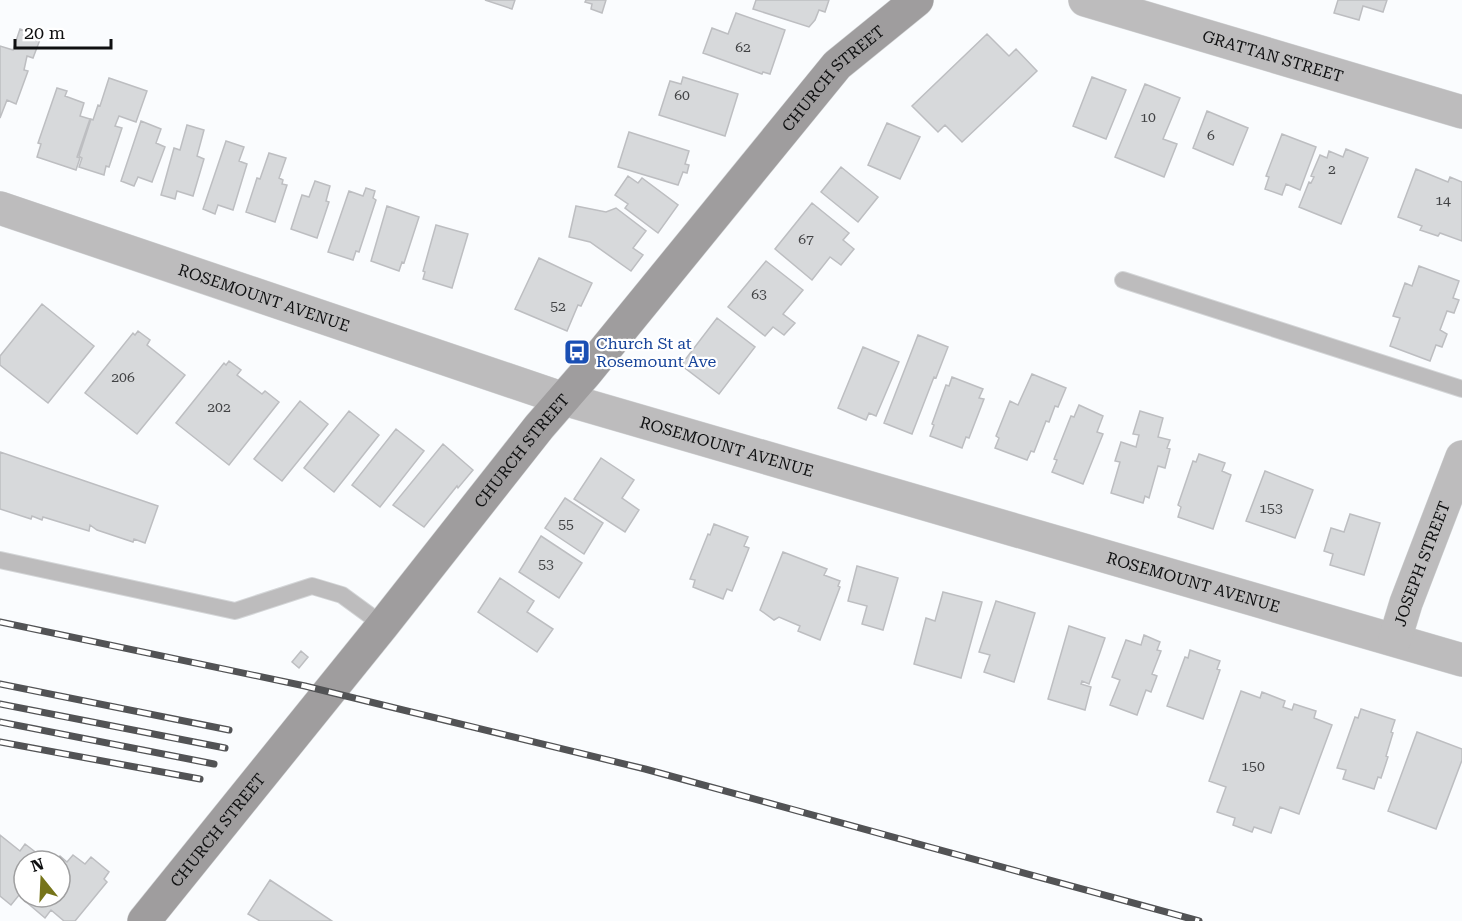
<svg xmlns="http://www.w3.org/2000/svg" width="1462" height="921" font-family="'Roboto Serif',serif">
  <rect width="100%" height="100%" fill="#fafcfe"/>
  <path fill="#d7d9db" stroke="#bdbec1" stroke-width="1.5" d="M485 0H515L512 9Z
    M586 0H606L602 13 591 9 592 4 585 2Z
    M756 0H829L825 12 819 10 815 20 809 27 753 9Z
    M1338 0H1387L1383 12 1363 6 1359 20 1334 13Z
    M736 13 785 30 770 74 763 72 762 74 703 53 712 28 728 34Z
    M20 29 41 37 33 58 27 56 24 70 28 71 16 104 7 100 0 118V46L13 50Z
    M987 34 1009 56 1016 49 1037 71 962 142 945 125 938 132 912 106Z
    M683 77 738 94 725 136 659 115 670 81 681 84Z
    M1092 77 1126 90 1106 139 1073 126Z
    M109 78 147 91 136 122 119 116 115 126 122 128 109 167 106 166 104 175 79 167 82 158 79 156 91 119 93 120 98 105 100 106Z
    M1145 84 1180 98 1163 139 1177 144 1164 177 1115 157Z
    M57 88 67 91 65 96 84 103 80 116 90 119 77 157 80 158 76 170 37 157 41 144 38 143Z
    M1207 111 1248 128 1233 165 1193 148Z
    M141 121 161 129 156 143 165 147 152 182 138 177 134 186 121 181Z
    M887 123 920 137 900 179 868 165Z
    M187 125 204 130 197 156 204 159 193 196 177 191 175 199 161 195 174 148 180 150Z
    M629 132 689 151 685 164 689 165 687 173 683 172 678 185 618 167Z
    M1282 134 1316 147 1300 190 1286 184 1282 195 1265 189 1269 177 1266 176Z
    M226 141 244 147 239 161 247 164 233 210 218 205 215 214 203 209Z
    M1346 149 1368 158 1341 224 1299 207 1309 182 1311 183 1314 177 1311 176 1320 155 1327 158 1329 151 1343 157Z
    M269 153 286 158 279 178 283 180 282 184 287 185 275 222 246 212 257 178 260 179Z
    M841 167 878 197 858 222 821 192Z
    M1416 169 1448 182 1450 177 1462 182V241L1440 233 1438 236 1420 230 1422 226 1398 217Z
    M628 176 638 183 642 178 678 205 658 233 625 208 628 204 615 195Z
    M315 181 330 186 326 201 329 202 317 238 291 229 302 195 309 197Z
    M366 188 375 191 373 198 376 200 359 252 356 251 353 260 328 252 349 191 363 196Z
    M812 203 849 233 843 240 854 249 841 265 830 257 812 280 775 249Z
    M387 206 419 217 404 263 402 262 399 271 371 261Z
    M576 206 606 212 616 208 646 231 633 248 643 255 631 271 590 242 569 237Z
    M436 225 468 234 452 288 423 279 425 272 423 271Z
    M539 258 592 283 581 306 578 305 567 331 515 309Z
    M766 261 803 290 783 314 795 323 784 335 773 327 765 336 728 307Z
    M1419 266 1459 281 1453 298 1459 300 1454 313 1447 311 1440 330 1447 334 1442 347 1436 345 1430 361 1390 346 1400 318 1393 316 1405 283 1412 286Z
    M42 304 94 346 48 403 0 365V356Z
    M717 318 755 347 719 394 681 365Z
    M138 331 150 340 147 345 185 375 137 434 85 393 133 333 135 335Z
    M918 335 948 347 936 378 934 377 912 434 884 423Z
    M863 347 899 362 876 416 869 413 866 420 838 408Z
    M229 361 241 370 237 375 262 394 265 391 279 402 229 465 176 423 224 363 226 365Z
    M1032 374 1066 388 1058 407 1055 406 1049 422 1046 421 1034 452 1031 451 1027 460 995 448 999 438 996 436 1010 401 1018 405Z
    M952 377 983 389 979 398 984 399 969 438 966 437 962 448 930 436 934 425 932 424 946 385 949 386Z
    M300 401 328 424 282 481 254 459Z
    M1079 405 1103 416 1097 432 1103 434 1083 484 1052 472 1057 460 1054 459 1071 416 1074 417Z
    M349 411 379 435 334 492 304 468Z
    M1140 411 1163 418 1158 437 1170 440 1167 448 1170 449 1165 468 1158 466 1149 498 1145 496 1143 503 1111 493 1120 462 1115 461 1121 442 1136 447 1139 435 1133 434Z
    M396 429 424 451 380 507 352 485Z
    M443 444 473 470 458 488 457 486 424 527 393 505Z
    M0 452 158 506 145 543 134 539 133 542 97 530 90 525 89 531 43 517 42 520 32 516 31 519 0 509Z
    M1199 454 1225 463 1222 471 1231 475 1213 529 1178 517 1181 507 1178 505 1193 461 1196 462Z
    M601 458 634 480 622 498 639 510 625 532 574 499Z
    M1265 471 1313 490 1295 538 1246 521Z
    M565 498 603 523 584 554 545 528Z
    M1350 514 1380 523 1364 575 1330 565 1333 554 1324 551 1331 528 1344 532Z
    M714 524 748 537 744 546 749 548 732 591 727 589 723 599 693 587 695 580 690 579 708 534 710 535Z
    M541 536 582 563 559 598 519 572Z
    M783 552 827 569 824 575 840 581 838 586 840 587 820 640 798 631 800 626 779 617 774 620 760 610Z
    M857 566 898 578 883 630 862 624 867 606 848 601Z
    M500 578 534 601 527 612 553 629 537 652 478 612Z
    M943 592 982 602 961 678 914 664 926 618 935 621Z
    M996 601 1035 613 1014 682 984 672 990 655 979 652Z
    M1069 626 1105 638 1089 684 1082 681 1081 684 1091 687 1085 710 1048 699Z
    M1144 635 1160 642 1157 650 1161 651 1152 674 1157 676 1151 692 1146 690 1137 715 1110 705 1120 680 1112 677 1126 640 1141 645Z
    M1190 650 1220 661 1217 669 1220 670 1203 719 1167 706 1185 657 1188 658Z
    M301 651 308 657 299 668 292 662Z
    M1241 691 1260 698 1262 692 1285 701 1283 707 1292 710 1294 704 1316 711 1314 718 1332 725 1299 814 1280 807 1271 833 1254 827 1252 832 1233 825 1235 818 1217 812 1226 787 1209 781Z
    M1361 709 1395 720 1391 732 1393 733 1386 756 1388 757 1381 778 1378 777 1374 789 1343 779 1346 770 1337 768 1355 717 1358 718Z
    M1417 732 1462 749V760L1436 829 1388 811Z
    M0 835 20 851 25 844 47 861H24V889L11 905 0 896Z
    M73 855 85 864 91 857 109 872 104 879 107 882 75 921H64L51 910 45 918 24 900 26 897H60V861H55L60 856 67 862Z
    M270 880 332 921H260L248 914Z"/>
  <g fill="none" stroke-linecap="round" stroke-linejoin="round">
    <defs>
      <path id="lane" d="M1123 280 1462 389
        M0 560 235 611 312 586 342 595 383 625"/>
      <g id="street">
        <path id="s1" d="M1085 0 1462 112"/>
        <path id="s2" d="M0 208 564 399 1462 660"/>
        <path id="s3" d="M1395 639 1406 603 1462 457"/>
      </g>
      <g id="secondary">
        <path id="s4" d="M144 921 383 625 539 427 585 374 837 65 917 0"/>
      </g>
    </defs>
    <use href="#lane" stroke="#d4d6d8" stroke-width="18"/>
    <use href="#street" stroke="#d4d6d8" stroke-width="34"/>
    <use href="#secondary" stroke="#d4d6d8" stroke-width="34"/>
    <use href="#lane" stroke="#bdbcbd" stroke-width="16"/>
    <use href="#street" stroke="#bdbcbd" stroke-width="33"/>
    <use href="#secondary" stroke="#9f9d9e" stroke-width="33"/>
    <defs>
      <path id="rail" d="M0 622 305 686 645 769 1199 921
        M0 684 229 730
        M0 704 225 748
        M0 722 214 764
        M0 742 200 779"/>
    </defs>
    <use href="#rail" stroke="#525355" stroke-width="7"/>
    <use href="#rail" stroke="#fff" stroke-width="4.5" stroke-dasharray="14" stroke-linecap="butt"/>
  </g>
  <defs>
    <symbol id="bus-square" viewBox="-11 -11 22 22"><rect x="-9" y="-9" width="18" height="18" rx="4" fill="#1a4fb4" stroke="#fff"/><path d="M-5-6H5V4H4V6H2V4H-2V6H-4V4H-5ZM-3.5-4V0h7V-4ZM-3.5 1.2v1.5H-2V1.2ZM2 1.2v1.5H3.5V1.2Z" fill="#fff"/></symbol>
  </defs>
  <g fill-rule="evenodd">
    <use href="#bus-square" x="562" y="337" width="30" height="30"/>
  </g>
  <g text-anchor="middle" stroke-width="4.5" stroke-linejoin="round" paint-order="stroke">
    <g font-size="14" fill="#414244">
      <text x="743" y="52">62</text>
      <text x="682" y="100">60</text>
      <text x="1148" y="122">10</text>
      <text x="1211" y="140">6</text>
      <text x="1332" y="174">2</text>
      <text x="1443" y="205">14</text>
      <text x="806" y="244">67</text>
      <text x="759" y="299">63</text>
      <text x="558" y="311">52</text>
      <text x="123" y="382">206</text>
      <text x="219" y="412">202</text>
      <text x="1271" y="513">153</text>
      <text x="566" y="529">55</text>
      <text x="546" y="569">53</text>
      <text x="1253" y="771">150</text>
    </g>
    <g font-size="16" fill="#0f1011" stroke="#fff">
      <text dy="6" stroke="none"><textPath href="#s1" startOffset="196">GRATTAN STREET</textPath></text>
      <text dy="6" stroke="none"><textPath href="#s4" startOffset="1089">CHURCH STREET</textPath></text>
      <text dy="6" stroke="none"><textPath href="#s2" startOffset="279">ROSEMOUNT AVENUE</textPath></text>
      <text dy="6" stroke="none"><textPath href="#s2" startOffset="765">ROSEMOUNT AVENUE</textPath></text>
      <text dy="6" stroke="none"><textPath href="#s4" startOffset="603">CHURCH STREET</textPath></text>
      <text dy="6" stroke="none"><textPath href="#s3" startOffset="80">JOSEPH STREET</textPath></text>
      <text dy="6" stroke="none"><textPath href="#s2" startOffset="1251">ROSEMOUNT AVENUE</textPath></text>
      <text dy="6" stroke="none"><textPath href="#s4" startOffset="117">CHURCH STREET</textPath></text>
    </g>
    <g font-size="16" fill="#164399" stroke="#fff" text-anchor="start">
      <text x="596" y="349">Church St at<tspan x="596" dy="18">Rosemount Ave</tspan></text>
    </g>
  </g>
  <g transform="translate(42 879) rotate(342)"><circle r="28" fill="#ffffff" stroke="#9f9fa0" stroke-width="1.5"/>
  <path d="M0-4.5L10 22L0 15L-10 22Z" fill="#767419"/>
  <text y="-9" font-size="16" font-weight="bold" text-anchor="middle" fill="#0f1011">N</text>
  </g>
  <path d="M15 39v9h96v-9" fill="none" stroke="#0f1011" stroke-width="3"/>
  <text x="24" y="39" font-size="18" fill="#0f1011" stroke="#ffffff" stroke-width="4.5" paint-order="stroke">20 m</text>
</svg>
